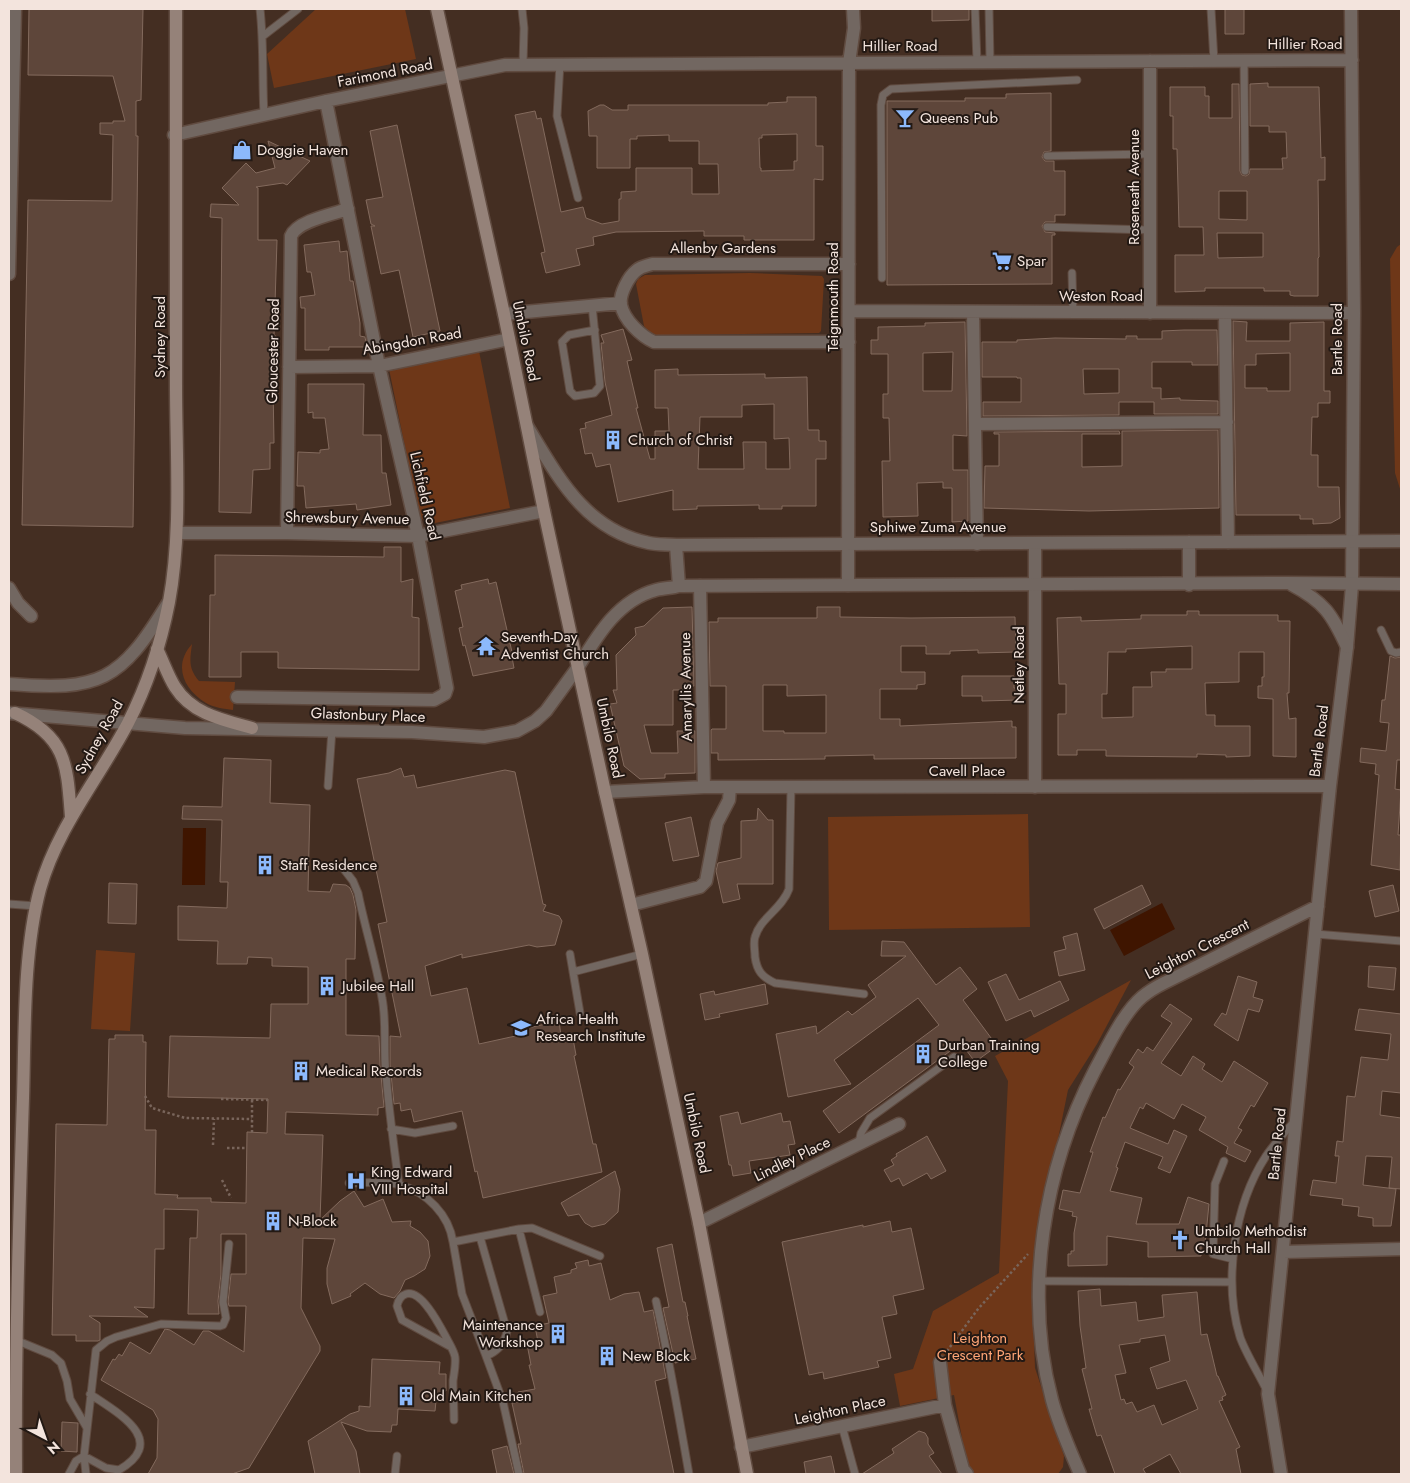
<svg xmlns="http://www.w3.org/2000/svg" width="1410" height="1483" font-family="Jost,sans-serif">
  <rect width="100%" height="100%" fill="#442e22"/>
  <path fill="#6e3718" d="M316 9H405L416 59 274 88 267 54Z
    M1401 244V492L1395 473 1390 259 1397 247Z
    M750 273 822 276 824 279 821 331 819 333 656 335 648 331 644 326 636 284 638 279 645 275Z
    M479 351 510 508 430 524 426 523 419 515 389 369Z
    M192 644C190 660 188 668 199 681L235 682 233 710C224 709 213 707 206 703 183 689 173 665 192 644Z
    M1028 814 1030 927 829 930 828 817Z
    M96 950 135 953 130 1031 91 1029Z
    M1131 980 1097 1044 1068 1090 1036 1247 1032 1293 1035 1368 1064 1456 1063 1467 1058 1474H973L967 1465 954 1395 900 1406 894 1374 913 1369 933 1311 999 1273 1008 1081 995 1056Z"/>
  <path fill="#3f1500" d="M183 828H206L205 885H182Z
    M1162 903 1175 929 1124 956 1110 930Z"/>
  <path fill="#5e463a" stroke="#836a5d" fill-rule="evenodd" d="M29 9H143L141 100 136 101V136H138L133 527 22 525 28 200 112 201 113 135 100 134V123H113V121H125L113 76 28 75Z
    M932 9H969V20L932 21Z
    M1225 9H1244V34H1225Z
    M1268 83V87H1319L1321 158 1325 157V180H1318L1319 257 1318 258V296H1294L1290 295V291H1264V288H1205V291L1175 292V255H1204L1203 227H1179L1177 149H1173V116H1170V87H1205V96H1209V118H1232V84H1239L1240 171 1242 175 1246 176 1249 174 1250 169H1283L1282 158H1287L1286 132H1269V126H1250V84ZM1219 191H1247V220L1219 219ZM1217 233H1263V257L1218 258Z
    M1051 93V151L1044 152 1042 157 1045 161H1054V171H1065V215H1055V222H1045L1042 226 1045 232 1055 233V235H1052V284L887 285V101H965V98H1006V94Z
    M787 97H816V146H823V180L814 179V240H744V236H704V231L616 232 593 237 594 245 576 249 580 265 546 273 541 253 545 252 515 115 535 111 537 119 541 118 561 212 583 207 586 218 602 224 619 221V199H621V192L636 191V168H692V194H719L718 164H699V141H669V135L637 136V139H630V168H597V136H589L588 111 600 105H604L612 110H628V105H768V103L787 102ZM797 134V161H794V170L761 171V168H760L759 138H762V135Z
    M397 125 440 331 413 337 399 270 381 274 371 226H375L371 224 366 200 383 197 370 131Z
    M268 141 310 161 287 185 283 183 256 187 258 188V240H277L274 336H276L275 353H277L275 385H273L274 443H270V469L253 470 251 513 219 512 222 218 210 217 211 204 239 205 222 188 246 163 256 173 275 168Z
    M339 241 340 252 347 251 350 281H353L360 323V336L365 337 367 347H329V350H305V308H301L300 297 315 295 311 272H307L304 245Z
    M1233 321 1247 322 1246 341H1290V323L1324 322V391H1330V403H1318V417H1312L1311 455H1318V487H1339L1340 518 1331 523 1313 524V519H1300V515H1236ZM1290 353V391H1267V388H1245V365H1256V354Z
    M965 322 967 436 953 435V470H968V521L952 522V488H943V482L917 483 918 516 883 517 882 461H890L889 418H883V394H888V354H871V340H878V327L925 326V323ZM953 352 952 391H923V353Z
    M623 329 632 360 627 361 638 408H636L650 459H655V431H669L668 408H655V370L678 369V375L765 374V378L807 377 808 430H819V441H826V459H816V506H782V509H759V505L697 506V509L673 510V490L618 502 610 464 596 467 592 453 585 454 580 429 586 428 585 423 612 415 605 382 601 343H604L601 335ZM774 404V439L789 438 790 469H766V442H743L744 469H698L700 417H742V405Z
    M1184 330H1217L1218 365H1192V362H1152V388H1161V399L1180 398V400L1218 401V414H1154V402H1119V415L983 416V402H1021V378H1017V377H982V342H1017V340L1055 338 1126 339V336H1137V339H1162V331ZM1083 369H1119V393L1084 394Z
    M308 384H364L363 435H381L382 473H386L391 505 357 510 356 504 306 508 304 486H297L298 452 320 453V450L329 449 325 418H313V412L308 413Z
    M1218 430 1219 508 1089 511 984 508 985 466H999V434H994V432L1119 431 1120 434H1082V467L1122 466V431Z
    M384 547H401V582L413 579 412 617 419 618V670L278 668V652H241V677H209L210 595H215V555L384 557Z
    M488 579 489 584 496 582 512 652H511L514 668 473 676 465 645 463 646 459 628 463 627 455 591 462 589 461 585Z
    M692 607 694 686H691V690H673V725H644L651 753H678L677 731H695V773L665 774V778L640 779 624 766 610 704 617 703 613 690H617L616 655 636 635 635 628 644 626 663 608Z
    M817 607H840V617L911 618 1015 617 1016 652 978 653V650L950 651V654H926V646H901V672H925V684L917 685V689H880V719H900V726L1012 721V727H1016V758L874 759V755L825 756V759L718 760V753H711V730L712 729H726V686H710L709 622H718V618H817ZM763 685H787V696L826 695V733H784V731H763Z
    M1187 611H1199V615H1278V621H1290L1289 693H1287L1289 719 1296 718V757L1273 756V699L1258 698V686H1262V677H1264V652H1239V682L1205 683 1206 715H1215V726H1250V756L1226 757V755L1197 754V757L1106 756V750H1077V755H1058V714H1066V684H1059L1057 618 1081 617V621L1141 619V615H1187ZM1192 646V669H1166V672H1151L1152 687H1133V717L1102 718V694H1107L1108 652H1126V649Z
    M1390 656 1395 658 1401 657V760H1397L1395 789 1401 790 1398 835H1401L1400 870 1371 865 1379 775 1375 774 1376 764 1360 762 1361 748 1386 751 1389 723 1380 722 1382 700H1385Z
    M962 676H1014V688H1020V700L982 701V696H962Z
    M224 758 271 760 270 803 310 805 308 891 330 892 333 884 346 885 350 888 353 895 356 910 355 959H346V1035L379 1036 380 1065 384 1107 378 1108V1115L286 1112 285 1134 323 1135 320 1220 340 1201 354 1191 364 1207 383 1199 392 1222 411 1221 410 1226 420 1232 428 1241 430 1256 425 1269 414 1276 405 1280 400 1291 394 1298 380 1294 365 1283 350 1294 351 1296 332 1304 327 1284V1268L335 1239 303 1238 301 1308 320 1346V1351L249 1468 232 1474H148L157 1458 158 1419 153 1410 101 1380 113 1359 115 1360 119 1354 122 1356 130 1342 150 1354 165 1329 170 1330 194 1345 203 1331H209L244 1352 246 1306H229L228 1302 231 1274H246V1234H221V1274L218 1301 219 1314H188L190 1238H197L198 1210 164 1209V1249H155L154 1308 134 1307 148 1317 89 1316 100 1323V1340L98 1341H76V1335H52L56 1124 107 1125 109 1039H115V1035H143V1042H146L145 1130H156L155 1194 178 1195 177 1198H211V1202L246 1203 247 1132 267 1133 268 1099 168 1097 170 1036 270 1038 271 1004H308V967L272 966V958L248 957 247 964H217L218 941 178 940V906L227 908 228 882H220L222 820 182 819 183 806 222 807Z
    M401 768 404 777 414 775 417 788 505 770 515 772 543 904 546 905 543 911 559 916 562 921 555 945 537 947 529 945 462 958V954L425 966 431 996 467 988 479 1044 520 1035 519 1030 559 1021 561 1036 572 1033 576 1055 574 1056 593 1144H596L602 1172 483 1198 477 1171 475 1172 462 1111 414 1122 411 1109 401 1111 400 1103 394 1104 390 1064V1036L401 1037 378 924 387 922 357 779 389 773Z
    M758 808 768 820H773V884H737L740 899 723 903 716 871 718 863 741 858V821L757 820Z
    M691 817 699 856 673 861 665 823Z
    M109 883 137 884 136 924 108 923Z
    M1142 885 1151 904 1104 929 1094 909Z
    M1393 885 1399 911 1375 917 1369 891Z
    M1077 933 1085 970 1059 976 1054 952 1066 949 1063 937Z
    M882 941 904 942 936 985 960 967 977 989 963 1000 997 1046 975 1062 961 1043 839 1133 823 1111 939 1025 918 998 834 1060 851 1084 788 1097 776 1034 816 1026 817 1034 848 1011 852 1015 876 997 868 985 906 956H881Z
    M1369 966 1396 968 1394 990 1368 987Z
    M1006 974 1019 1000 1060 981 1069 1000 1034 1017 1031 1010 1006 1021 988 982Z
    M1238 976 1257 982 1253 997 1263 1000 1259 1012 1248 1009 1238 1041 1214 1025 1222 1013 1226 1015Z
    M765 984 768 1004 719 1014 720 1017 705 1020 700 994 714 991 715 995Z
    M1170 1004 1192 1019 1161 1063 1181 1076 1193 1056 1205 1064 1202 1069 1222 1082 1234 1061 1268 1083 1254 1107 1251 1105 1238 1128 1242 1130 1234 1143 1251 1151 1245 1162 1226 1153 1228 1147 1199 1130 1206 1117 1182 1104 1174 1119 1146 1103 1143 1109 1140 1107 1130 1128 1168 1144 1174 1130 1187 1136 1170 1173 1158 1168 1163 1157 1125 1142 1116 1167 1118 1168 1110 1191 1142 1198 1136 1224H1179L1188 1197 1209 1204 1205 1244H1201V1256L1148 1257V1242L1107 1236V1265L1068 1266V1254H1071V1251H1074V1233L1077 1217 1072 1216 1073 1212 1059 1209 1063 1190 1080 1193 1093 1152H1090L1103 1117 1105 1118 1118 1089 1120 1090 1134 1067 1129 1063 1138 1049 1143 1053 1147 1047 1153 1051 1172 1023 1161 1016Z
    M1359 1009 1401 1014V1093L1382 1091 1380 1115 1401 1118V1189L1389 1188 1392 1157 1366 1156 1363 1185 1396 1189 1391 1226H1373V1218L1358 1216 1359 1207 1342 1205 1343 1199 1310 1195 1313 1180 1336 1183 1339 1156H1335L1337 1141 1343 1142 1347 1096 1355 1097 1361 1057 1388 1060 1391 1034 1355 1030Z
    M738 1112 741 1124 781 1113 783 1122 790 1121 795 1144 788 1145 790 1155 749 1161 751 1173 733 1176 731 1165H729L720 1116Z
    M927 1136 946 1171 931 1179 927 1173 903 1186 899 1178 891 1182 884 1170 894 1165 891 1160 897 1156 896 1154Z
    M615 1171 620 1189 618 1212 605 1224 592 1227 585 1223 579 1214 568 1216 561 1203Z
    M890 1221 892 1232 911 1228 924 1289 893 1296 897 1314 882 1317 891 1358 877 1361 879 1367 824 1379 823 1372 809 1375 782 1242 863 1225V1227Z
    M672 1244 683 1302H685L688 1316H687L696 1359 675 1363 663 1308 669 1307 657 1248Z
    M588 1260 589 1266 601 1263 610 1300 624 1294 639 1292 644 1312 653 1310 666 1378 655 1381 674 1474H524L518 1444H521L512 1403 520 1402 518 1392 535 1389 529 1365H531L527 1344 538 1342 535 1326 549 1323 543 1296 557 1293 554 1277 571 1273V1270L577 1268 575 1263Z
    M1100 1289 1101 1306 1136 1302 1138 1321 1164 1317 1162 1295 1197 1292 1201 1335 1207 1334 1217 1376H1218L1226 1395 1222 1397 1223 1400 1219 1401 1240 1447 1236 1449 1241 1474H1181L1170 1454 1143 1469 1146 1474H1115L1101 1435 1097 1436 1089 1409H1092L1082 1369 1086 1368 1080 1326 1078 1291ZM1165 1335 1170 1361 1150 1368 1157 1389 1186 1380 1198 1409 1162 1425 1154 1405 1137 1412 1132 1402 1126 1404 1124 1399 1121 1400 1115 1375 1126 1373 1119 1345 1140 1342V1339Z
    M372 1359 440 1362 439 1374H446V1391H442L441 1401H436L435 1411 398 1409 397 1425H392L391 1432 367 1431 341 1422 356 1451 360 1474H315L308 1441 350 1414 359 1411V1406L370 1407Z
    M62 1422 78 1423 77 1452 61 1451Z
    M919 1431 925 1433 928 1438V1444L934 1453 929 1456 942 1474H862L894 1453 892 1449Z
    M507 1446 514 1474H497L492 1450Z
    M831 1456 835 1474H806L804 1462Z"/>
  <g fill="none" stroke-linecap="round" stroke-linejoin="round">
    <defs>
      <path id="service" d="M260 9C264 44 262 79 264 115
        M522 9 524 28 523 64
        M975 9 977 62
        M989 9 990 61
        M1211 9 1214 61
        M263 36 298 9
        M1244 61 1245 171
        M560 63 557 116 578 198
        M1047 156 1150 154
        M1047 227 1150 230
        M1072 273 1073 312
        M882 278 881 105 883 95 891 89 1077 80
        M592 305 600 386 594 393 575 396 570 391 562 342 569 335 595 330
        M1381 630 1391 651 1396 653 1401 652
        M328 786 332 730
        M791 787 789 889C782 909 760 918 755 937 753 943 755 950 755 957 757 971 762 977 775 983L864 994
        M343 868 353 881 358 893C365 928 376 962 382 998 387 1023 383 1049 386 1074 389 1111 394 1148 399 1185
        M9 904 36 906
        M1315 934 1401 941
        M570 954 580 1013
        M573 972 642 954
        M391 1129 415 1133 453 1126
        M859 1143 861 1133 870 1118 954 1057
        M1224 1161 1215 1184 1213 1254 1233 1259
        M349 1183C364 1183 386 1181 400 1185 427 1192 449 1215 453 1242
        M519 1229 540 1312
        M480 1237 507 1331C505 1343 498 1351 486 1356L503 1402 519 1474
        M1040 1281 1232 1282
        M656 1301C669 1358 679 1416 689 1474
        M18 1341 52 1355 61 1363 67 1381 70 1399 87 1428
        M451 1347 402 1320 397 1306C398 1301 400 1296 406 1294 422 1289 441 1328 447 1339 450 1345 454 1351 455 1357 456 1365 454 1373 453 1381 453 1394 454 1407 454 1420
        M486 1356 462 1294 453 1242 519 1229 532 1228 600 1256
        M1267 1391C1259 1374 1246 1354 1240 1337 1223 1281 1234 1205 1266 1156 1274 1144 1285 1132 1295 1121
        M842 1426 855 1474
        M69 1474 76 1461 84 1456 106 1468 119 1470C170 1440 116 1412 90 1394
        M86 1474 84 1456 96 1350 107 1341 116 1337 161 1324 220 1326 223 1325 226 1318 223 1302 229 1244
        M395 1474 397 1456"/>
      <path id="minor" d="M1150 61V313
        M174 135 326 101 505 65 1352 60
        M849 264H652C647 266 642 266 637 270 629 276 619 294 621 305 624 320 641 336 654 342H849
        M9 274 15 9
        M849 311 1354 313
        M973 312 977 544
        M1225 313 1228 542
        M504 314 621 303
        M289 367 379 366 509 339
        M975 424 1227 422
        M177 533H287L418 536 544 511
        M287 533 291 236C297 221 333 214 348 209
        M848 585 849 63 854 28 853 9
        M700 586 704 787
        M9 588 18 603 31 616
        M9 684C100 691 120 682 168 603
        M237 697 434 700 445 694 447 688 418 536 379 366 326 101
        M9 713 185 728 412 732 484 737 517 731 535 721 546 711 578 667
        M1035 787V544
        M605 792 704 787 1330 786
        M631 905 700 887 706 881 717 823 729 800 730 787
        M699 1223 899 1124
        M1283 1252 1401 1249
        M940 1362 945 1405 963 1469 967 1474
        M741 1447 945 1405
        M1080 1474C1070 1450 1059 1426 1052 1400 1023 1292 1044 1168 1095 1070 1107 1048 1123 1013 1142 997 1148 992 1156 987 1164 983L1318 906
        M1281 1474 1268 1394 1330 786 1347 647 1352 585 1354 313 1351 9"/>
      <path id="tertiary" d="M527 426C558 477 585 530 649 543 658 545 667 544 676 545L1401 541
        M1189 542V585
        M676 545 679 586
        M1292 585C1324 602 1332 614 1347 647
        M578 667C597 636 618 600 656 590 664 588 672 588 679 586L1289 583 1401 584"/>
      <path id="secondary" d="M437 9 504 314 544 511 605 792 642 954 699 1223 747 1474
        M157 649C163 661 168 676 175 687 192 714 223 720 252 728
        M15 713C67 737 67 765 71 817
        M16 1474C15 1349 19 1223 23 1098 25 1032 23 953 40 889 57 828 99 778 128 723 147 686 161 643 169 602 182 532 176 456 176 385 175 259 175 134 176 9"/>
    </defs>
    <use href="#service" stroke="#604b40" stroke-width="9"/>
    <use href="#minor" stroke="#604b40" stroke-width="15"/>
    <use href="#tertiary" stroke="#604b40" stroke-width="15"/>
    <use href="#secondary" stroke="#604b40" stroke-width="15"/>
    <path stroke="#79655b" stroke-width="2.5" stroke-dasharray="2.5 2.5" stroke-linecap="butt" d="M145 1096 152 1108 185 1118 252 1119
      M221 1099 268 1100
      M252 1100V1133
      M213 1145 214 1119
      M227 1148H247
      M222 1180 231 1198
      M947 1351 978 1309 1028 1254"/>
    <use href="#service" stroke="#726761" stroke-width="7"/>
    <use href="#minor" stroke="#726761" stroke-width="12"/>
    <use href="#tertiary" stroke="#726761" stroke-width="12"/>
    <use href="#secondary" stroke="#958279" stroke-width="12"/>
  </g>
  <defs>
    <symbol id="bar-bare" viewBox="-9 -9 18 18"><path d="M-6-5H6L.8 .8V4.5H3.5V6h-7V4.5H-.8V.8Z" fill="#8cb9fc" stroke="#231914" stroke-width="2.5" paint-order="stroke"/></symbol>
    <symbol id="shop-bare" viewBox="-9 -9 18 18"><path d="M-5-2.5h2.3a2.7 3.5 0 0 1 5.4 0H5L5.5 6h-11ZM-1.5-2.5h3a1.5 2.3 0 0 0-3 0Z" fill="#8cb9fc" stroke="#231914" stroke-width="2.5" paint-order="stroke"/></symbol>
    <symbol id="supermarket-bare" viewBox="-9 -9 18 18"><path d="M-6-5.5h2.5l.6 2H6L4.5 2H-2.5L-4.4-4H-6ZM-1.5 3.2a1.3 1.3 0 1 0 .1 0ZM3 3.2a1.3 1.3 0 1 0 .1 0Z" fill="#8cb9fc" stroke="#231914" stroke-width="2.5" paint-order="stroke"/></symbol>
    <symbol id="building-bare" viewBox="-9 -9 18 18"><path d="M-4-6H4V6H1V3H-1V6H-4ZM-2.5-4.3h1.7v1.8h-1.7ZM.8-4.3h1.7v1.8H.8ZM-2.5-1h1.7V.8h-1.7ZM.8-1h1.7V.8H.8Z" fill="#8cb9fc" stroke="#231914" stroke-width="2.5" paint-order="stroke"/></symbol>
    <symbol id="temple-bare" viewBox="-9 -9 18 18"><path d="M0-6L5-2H3V0L6.5 2.5H4V6H1.5V3h-3V6H-4V2.5H-6.5L-3 0V-2H-5Z" fill="#8cb9fc" stroke="#231914" stroke-width="2.5" paint-order="stroke"/></symbol>
    <symbol id="school-bare" viewBox="-9 -9 18 18"><path d="M0-5L7-2L0 1L-7-2ZM-4 1L0 2.5L4 1V4Q0 6-4 4Z" fill="#8cb9fc" stroke="#231914" stroke-width="2.5" paint-order="stroke"/></symbol>
    <symbol id="hospital-bare" viewBox="-9 -9 18 18"><path d="M-5-5h3v3.5h4V-5h3V5h-3V1.5h-4V5h-3Z" fill="#8cb9fc" stroke="#231914" stroke-width="2.5" paint-order="stroke"/></symbol>
    <symbol id="church-bare" viewBox="-9 -9 18 18"><path d="M-1.2-6h2.4v3.5h3.3v2.4h-3.3V6h-2.4V-.1h-3.3v-2.4h3.3Z" fill="#8cb9fc" stroke="#231914" stroke-width="2.5" paint-order="stroke"/></symbol>
  </defs>
  <g fill-rule="evenodd">
    <use href="#bar-bare" x="891" y="104" width="28" height="28"/>
    <use href="#shop-bare" x="228" y="136" width="28" height="28"/>
    <use href="#supermarket-bare" x="988" y="247" width="28" height="28"/>
    <use href="#building-bare" x="599" y="426" width="28" height="28"/>
    <use href="#temple-bare" x="472" y="632" width="28" height="28"/>
    <use href="#building-bare" x="251" y="851" width="28" height="28"/>
    <use href="#building-bare" x="313" y="972" width="28" height="28"/>
    <use href="#school-bare" x="507" y="1014" width="28" height="28"/>
    <use href="#building-bare" x="909" y="1040" width="28" height="28"/>
    <use href="#building-bare" x="287" y="1057" width="28" height="28"/>
    <use href="#hospital-bare" x="342" y="1167" width="28" height="28"/>
    <use href="#building-bare" x="259" y="1207" width="28" height="28"/>
    <use href="#church-bare" x="1166" y="1226" width="28" height="28"/>
    <use href="#building-bare" x="544" y="1320" width="28" height="28"/>
    <use href="#building-bare" x="593" y="1342" width="28" height="28"/>
    <use href="#building-bare" x="392" y="1382" width="28" height="28"/>
  </g>
  <g text-anchor="middle" stroke-width="4" stroke-linejoin="round" paint-order="stroke">
    <g font-size="15" fill="#f3e4dd" stroke="#231914">
      <text x="1305" y="49">Hillier Road</text>
      <text x="900" y="51">Hillier Road</text>
      <text transform="translate(385 73) rotate(-11)" y="5">Farimond Road</text>
      <text transform="translate(1134 187) rotate(-90)" y="5">Roseneath Avenue</text>
      <text x="723" y="253">Allenby Gardens</text>
      <text x="1101" y="301">Weston Road</text>
      <text transform="translate(833 297) rotate(-90)" y="5">Teignmouth Road</text>
      <text transform="translate(160 337) rotate(-90)" y="5">Sydney Road</text>
      <text transform="translate(1337 339) rotate(-90)" y="5">Bartle Road</text>
      <text transform="translate(412 341) rotate(-10)" y="5">Abingdon Road</text>
      <text transform="translate(526 341) rotate(78)" y="5">Umbilo Road</text>
      <text transform="translate(273 351) rotate(-89)" y="5">Gloucester Road</text>
      <text transform="translate(425 496) rotate(77)" y="5">Lichfield Road</text>
      <text transform="translate(347 518) rotate(1)" y="5">Shrewsbury Avenue</text>
      <text x="938" y="532">Sphiwe Zuma Avenue</text>
      <text transform="translate(1019 665) rotate(-90)" y="5">Netley Road</text>
      <text transform="translate(686 687) rotate(-91)" y="5">Amaryllis Avenue</text>
      <text transform="translate(368 715) rotate(2)" y="5">Glastonbury Place</text>
      <text transform="translate(99 737) rotate(-61)" y="5">Sydney Road</text>
      <text transform="translate(610 738) rotate(78)" y="5">Umbilo Road</text>
      <text transform="translate(1319 741) rotate(-83)" y="5">Bartle Road</text>
      <text x="967" y="776">Cavell Place</text>
      <text transform="translate(1197 949) rotate(-27)" y="5">Leighton Crescent</text>
      <text transform="translate(697 1133) rotate(78)" y="5">Umbilo Road</text>
      <text transform="translate(1277 1144) rotate(-84)" y="5">Bartle Road</text>
      <text transform="translate(792 1159) rotate(-26)" y="5">Lindley Place</text>
      <text transform="translate(840 1410) rotate(-12)" y="5">Leighton Place</text>
    </g>
    <g font-size="15" fill="#f3e4dd" stroke="#231914" text-anchor="start">
      <text x="920" y="123">Queens Pub</text>
      <text x="257" y="155">Doggie Haven</text>
      <text x="1017" y="266">Spar</text>
      <text x="628" y="445">Church of Christ</text>
      <text x="501" y="642">Seventh-Day<tspan x="501" dy="17">Adventist Church</tspan></text>
      <text x="280" y="870">Staff Residence</text>
      <text x="342" y="991">Jubilee Hall</text>
      <text x="536" y="1024">Africa Health<tspan x="536" dy="17">Research Institute</tspan></text>
      <text x="938" y="1050">Durban Training<tspan x="938" dy="17">College</tspan></text>
      <text x="316" y="1076">Medical Records</text>
      <text x="371" y="1177">King Edward<tspan x="371" dy="17">VIII Hospital</tspan></text>
      <text x="288" y="1226">N-Block</text>
      <text x="1195" y="1236">Umbilo Methodist<tspan x="1195" dy="17">Church Hall</tspan></text>
      <text x="543" y="1330" text-anchor="end">Maintenance<tspan x="543" dy="17">Workshop</tspan></text>
      <text x="622" y="1361">New Block</text>
      <text x="421" y="1401">Old Main Kitchen</text>
    </g>
    <g font-size="15" fill="#ffa576" stroke="#231914">
      <text x="980" y="1343">Leighton<tspan x="980" dy="17">Crescent Park</tspan></text>
    </g>
  </g>
  <rect width="1410" height="1483" fill="none" stroke="#f3e4dd" stroke-width="20"/>
  <g transform="translate(45 1438) rotate(139)" stroke="#231914" stroke-width="4" paint-order="stroke">
  <path d="M0-4L9 19L0 12L-9 19Z" fill="#f3e4dd"/>
  <text y="-8" font-size="14" font-weight="bold" text-anchor="middle" fill="#f3e4dd">N</text>
  </g>
</svg>
